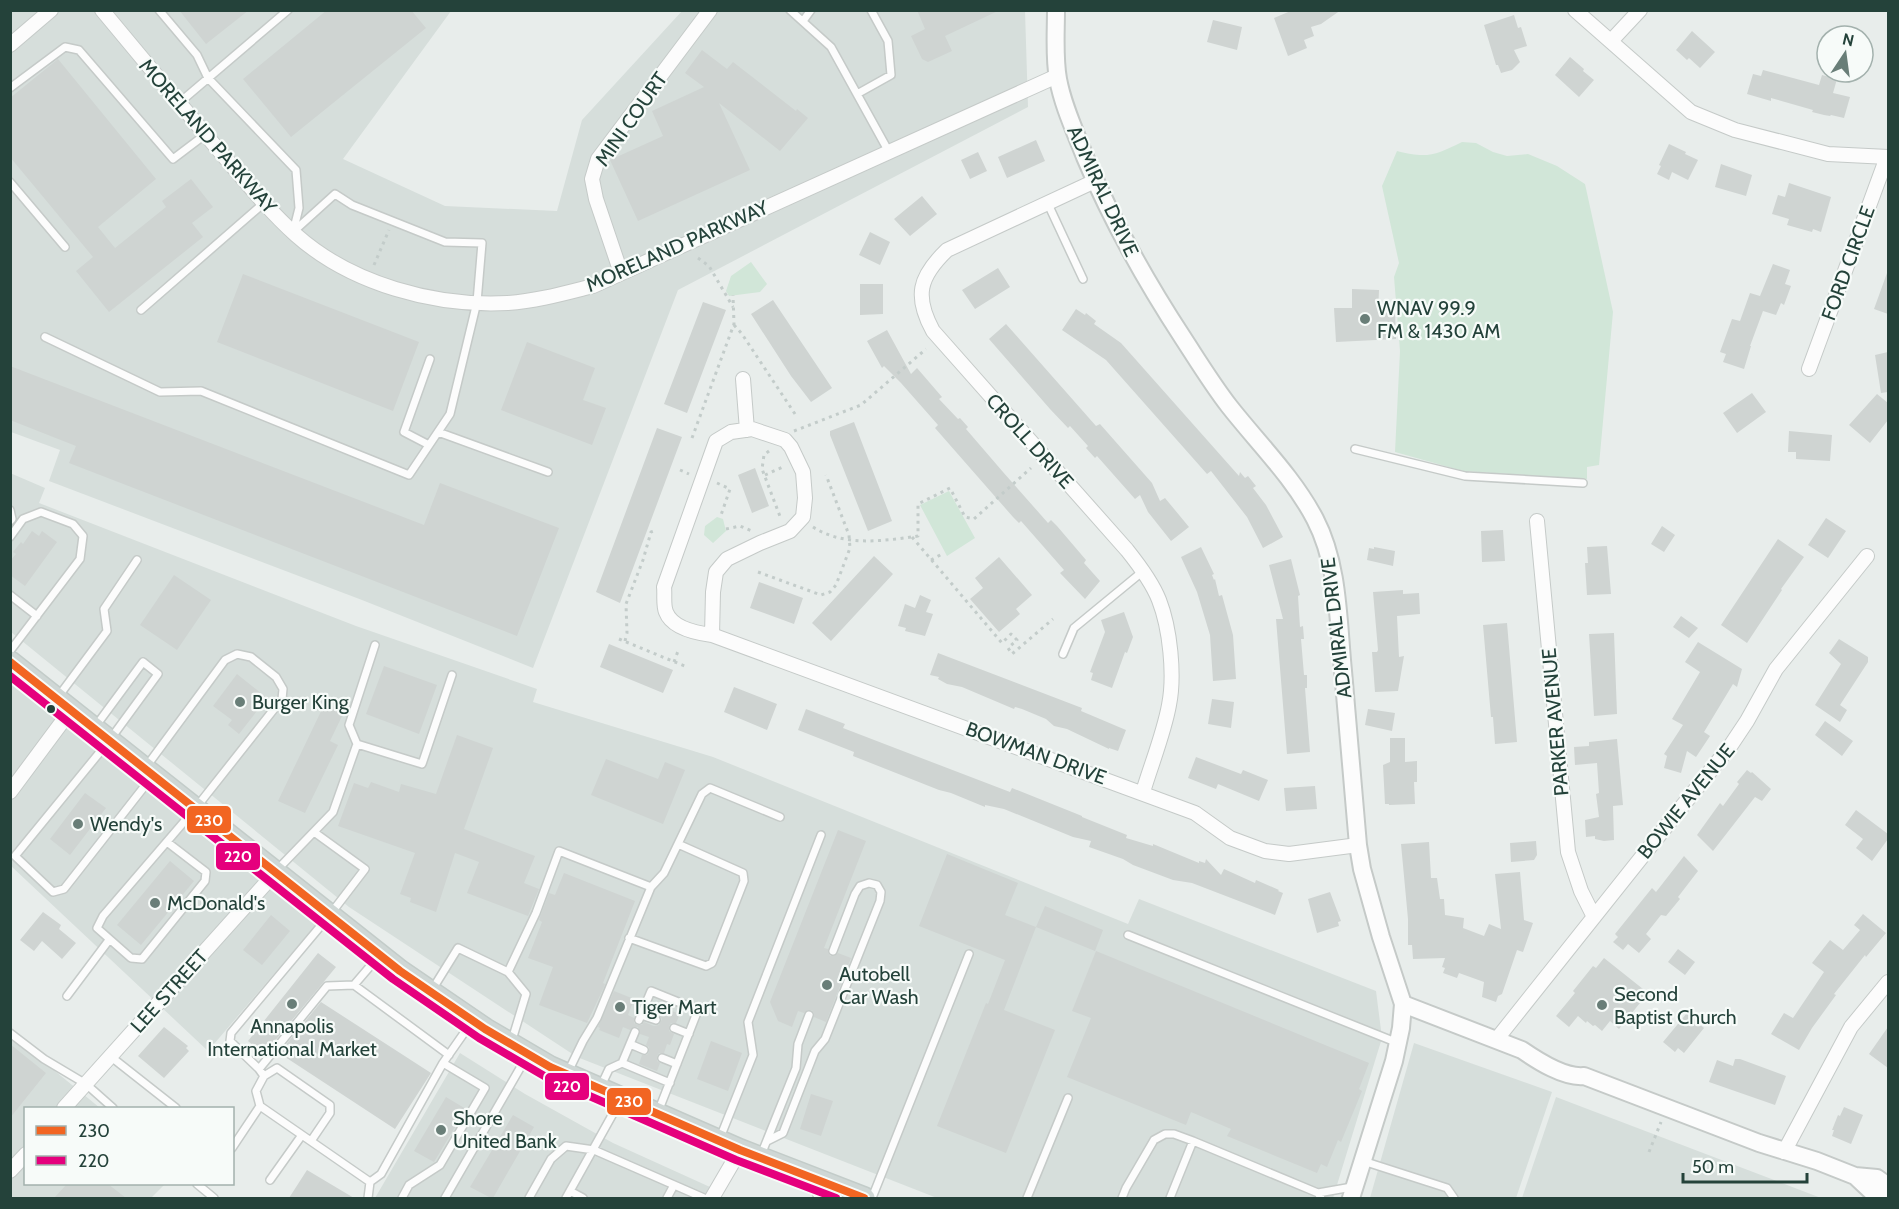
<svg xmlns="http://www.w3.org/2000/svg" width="1899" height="1209" font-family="Cabin,sans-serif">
  <rect width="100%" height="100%" fill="#e8edeb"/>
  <path fill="#d6dedb" d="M10 11H451L343 159 445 206 557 211 582 120 682 11H1025L1028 107 678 290 533 668 362 600 49 481 60 450 11 432Z
    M10 473 45 488 39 503 356 626 537 689 533 702 713 757 1128 924 1139 899 1376 991 1382 1038 1333 1198H937L577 1057 349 907 11 632Z
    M10 681 73 727 320 920 208 1051 11 866Z
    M10 1034 100 1108H26V1184H165L151 1198H11Z
    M1414 1043 1552 1092 1516 1198H1370Z
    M460 1053 525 1094 613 1143 710 1187 703 1198H375Z
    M1556 1097 1821 1198H1522Z"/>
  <path fill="#d1e6d8" d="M1462 142 1476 143 1493 152 1507 156 1528 154 1557 166 1585 184 1613 312 1599 465 1587 467V479L1463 471 1395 452 1400 351 1394 277 1399 263 1382 186 1397 151C1427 159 1436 155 1462 142Z
    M751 262 767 284 760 292 729 296 726 291 731 276Z
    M949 491 975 538 947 556 920 505Z
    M717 517 723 519 726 531 713 543 704 535 705 526Z"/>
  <path fill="#cfd4d2" d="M179 10H249L206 44Z
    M327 10H411L426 28 291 137 243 79Z
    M917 10H1000L945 36 952 51 928 62 922 59 911 36 925 29Z
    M1293 10H1341L1321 24 1311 27 1314 36 1304 40 1307 48 1288 56 1274 18Z
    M1514 15 1518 28 1521 27 1527 46 1514 50 1520 62 1512 70 1501 73 1498 65H1496L1484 25Z
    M1213 20 1242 27 1237 50 1207 42Z
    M1692 31 1715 52 1700 68 1689 58 1687 60 1676 50Z
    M702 50 727 69 733 62 796 111 797 109 808 118 780 151 719 103 750 170 638 221 610 160 663 136 652 111 704 87 685 73Z
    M1570 57 1584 69 1583 71 1594 80 1579 97 1555 75Z
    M58 59 156 179 98 227 115 248 166 207 162 201 191 179 213 207 192 223 203 237 109 312 76 271 93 257 10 157V98Z
    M1763 70 1819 85 1822 75 1837 79 1833 93 1850 97 1844 118 1831 115 1830 116 1824 115 1812 112 1813 110 1771 98V101L1747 94 1753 74 1761 76Z
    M1036 140 1045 161 1007 178 998 157Z
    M1669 144 1686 152 1685 154 1698 160 1688 180 1672 172 1669 180 1657 174 1661 166 1659 165Z
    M978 152 987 171 970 179 961 160Z
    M1721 164 1752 175 1746 196 1715 187Z
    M1789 183 1831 197 1821 232 1813 229 1812 232 1787 225 1789 219 1772 214 1778 195 1785 197Z
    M922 196 937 214 910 236 894 219Z
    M870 232 890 242 880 265 859 255Z
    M1773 264 1790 270 1785 284 1791 286 1784 305 1781 303 1776 315 1763 311 1750 346H1751L1744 369 1723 362 1726 354 1720 352 1732 319 1740 321 1750 293 1760 296Z
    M998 268 1010 287 975 309 962 290Z
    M1887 273 1888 274V314L1874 309Z
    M243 274 419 342 393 411 217 342Z
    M860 284H883V314L860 315Z
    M1352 289 1379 290 1378 313 1395 312 1396 339 1336 342 1334 308H1352Z
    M773 300 832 388 811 402 791 376 751 314Z
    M703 302 726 310 687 413 664 404Z
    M1076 309 1085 315 1086 313 1096 321 1094 324 1121 343 1239 476 1240 472 1245 478 1248 476 1256 486 1253 488 1266 505 1283 537 1263 548 1247 517 1211 471 1207 474 1106 360 1062 330Z
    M1006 324 1096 426 1100 424 1152 483 1160 501 1165 498 1189 527 1171 541 1148 512 1140 495 1135 499 1097 456 1095 458 1086 448 1088 446 1070 426 1068 428 1050 409 989 339Z
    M887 330 911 374 917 368 942 397 939 399 958 419 960 418 968 427 966 429 1003 472 1048 523 1051 520 1057 526 1086 560 1084 563 1100 581 1085 599 1060 573 1064 570 1021 521 1019 523 1013 517 935 428 938 425 901 383 884 366 882 368 867 341Z
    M527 342 595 368 583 400 606 408 592 445 501 410Z
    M1888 352V392L1881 393 1875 355Z
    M10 366 424 525 440 483 559 528 517 636 69 463 76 446 10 420Z
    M1752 393 1766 412 1737 433 1723 413Z
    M1877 394 1888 403V420L1870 443 1849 425Z
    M854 422 892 521 868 531 830 435V431Z
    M657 428 682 437 620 603 596 592Z
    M1789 431 1832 435 1830 461 1796 459V452H1788Z
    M755 468 769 506 752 513 738 475Z
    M1826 518 1846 531 1828 558 1808 545Z
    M1662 526 1675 535 1664 552 1651 544Z
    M1503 530 1505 561 1482 562 1481 531Z
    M32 531 39 536 42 531 57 542 25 586 10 575V561L16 554 13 552 21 542 23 544Z
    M1778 539 1804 557 1781 589 1782 590 1747 643 1721 625Z
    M1607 546 1611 594 1587 595 1585 563H1588L1587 547Z
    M1201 547 1214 574 1212 575 1214 580 1215 579 1219 596 1222 595 1233 635 1236 679 1213 681 1210 635 1197 592 1181 557Z
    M1374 547 1395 551 1393 566 1367 560 1369 548 1374 549Z
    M874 556 893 574 831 641 812 623Z
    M999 557 1032 595 1016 609 1020 614 999 632 970 599 983 588 975 578Z
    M1291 559 1300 595 1298 596 1300 627 1303 626 1304 639H1301L1304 675H1307V688H1305L1310 752 1287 754 1276 619H1283L1269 565Z
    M174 575 211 600 177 650 140 625Z
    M759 582 803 598 794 624 750 608Z
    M1403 590V594L1419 593 1420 614 1397 616 1399 657 1404 656 1398 691 1375 692 1372 652H1377L1378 650 1373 592Z
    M920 595 931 600 926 612 933 614 925 636 905 631 906 628 898 626 905 604 915 608Z
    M1124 612 1133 637 1127 653 1125 652 1112 688 1091 680 1093 673 1090 672 1105 632 1101 620Z
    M1681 616 1698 628 1689 638 1673 627Z
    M1507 623 1517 742 1495 744 1493 717H1491L1483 625Z
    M1614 633 1617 714 1594 716 1589 634Z
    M1839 639 1868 657V662L1840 705 1847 710 1840 722 1815 705 1841 664 1829 653Z
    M1698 642 1742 669 1737 687 1733 684 1704 732 1710 736 1696 757 1687 751 1681 773 1664 768 1667 756 1664 754 1683 725 1672 719 1700 672 1685 662Z
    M609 644 673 670 663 693 600 667Z
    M938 653 1082 708 1081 711 1126 730 1118 751 1109 748V749L1067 729 1054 726 1046 719 1022 709 1015 707 1014 709 962 687 947 684 938 679 939 677 930 675Z
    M384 666 437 685 419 734 366 714Z
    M237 674 267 698 239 734 228 725 232 720 213 706Z
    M734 687 777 704 767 730 724 712Z
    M1212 699 1234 702 1231 728 1208 724Z
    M325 703 344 712 330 741 338 745 305 813 278 801Z
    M806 709 845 724 843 728 895 748 1010 792 1012 788 1082 816V817L1127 835 1126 838 1153 846V844L1199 863V861L1205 863 1206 859 1221 875 1224 869 1255 883 1256 880 1279 890 1278 891 1283 893 1275 915 1192 883 1173 880 1133 865 1123 859 1089 847 1091 841 1073 837 1004 809 985 805V807L951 793 939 790 853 756 854 752 798 730Z
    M1368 709 1395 713 1392 731 1365 725Z
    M1825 721 1853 741 1842 756 1815 735Z
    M457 735 493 748 464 829 535 856 524 883 539 889 528 916 467 893 479 862 455 853 436 912 410 902 411 898 400 894 415 853 338 826 354 783 368 788 371 782 399 792 401 784 436 794Z
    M1390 738H1405V762L1417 761V782H1414L1415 804 1389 805V804H1385L1383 765 1390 762Z
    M1617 739 1623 805 1613 806 1614 840 1604 841 1595 839V836L1586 837 1585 820 1599 817 1596 794 1599 793 1597 763 1575 765 1574 747 1589 746V742Z
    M1196 757 1241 774 1243 770 1268 780 1259 801 1218 784 1216 789 1188 778Z
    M606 759 658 779 665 762 685 770 663 824 591 795Z
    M1747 770 1751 773 1752 772 1771 789 1762 801 1755 797 1713 851 1697 835 1720 803 1723 806 1739 784 1737 782Z
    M1315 786 1317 809 1286 811 1284 788Z
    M85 793 106 808 70 855 50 839Z
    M1856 810 1888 834V839L1872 861 1856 848 1863 839 1845 825Z
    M838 830 866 841 824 948 828 949V952L830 956H834L838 953 851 958 826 1022 814 1017V1014L812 1010H808L804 1013 798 1011 792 1027 778 1021 770 1002Z
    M1536 841 1537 855 1534 860 1511 862 1510 843Z
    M1429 842 1431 878H1437L1440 899H1444L1445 915 1464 918 1463 928 1484 936 1489 924 1501 929 1495 874 1520 872 1524 920 1533 923 1523 952 1517 950 1502 994 1498 996 1496 1002 1482 997 1484 982 1459 973 1457 978 1443 973 1445 968 1442 967 1445 958 1413 959 1412 945H1408V919L1401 844Z
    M947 854 1018 883 1005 915 1036 927 1004 1010 1055 1030 1006 1153 937 1126 986 1003 988 1004 1005 960 919 926Z
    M1684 856 1698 871 1678 897 1680 899 1666 916 1661 915 1646 934 1651 939 1639 953 1628 944 1623 950 1613 942 1618 937 1615 934 1652 888 1656 892Z
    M170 861 194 881 141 945 117 925Z
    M564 873 635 901 603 983 605 984 604 987 587 1023 539 1005 553 967 528 958 542 922 539 920 549 893 555 895Z
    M1330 892 1341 921 1338 922 1339 926 1317 933 1308 899Z
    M1045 906 1103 930 1095 951 1036 927Z
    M43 912 61 925 59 929 76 943 62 959 42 941 34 951 20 940Z
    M1863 914 1886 933 1866 957 1865 955 1834 994 1836 995 1812 1028 1799 1050 1771 1034 1784 1013 1793 1018 1824 972 1812 963 1830 940 1843 950 1860 930 1854 925Z
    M271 915 290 931 262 965 243 950Z
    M1678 949 1695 962 1685 975 1668 962Z
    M1096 951 1369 1063 1359 1089 1362 1091 1341 1142 1338 1140 1327 1167 1321 1164 1317 1173 1227 1136 1231 1129 1191 1112 1186 1125 1067 1077 1091 1018 1072 1011Z
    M318 953 336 967 264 1054 248 1041Z
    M1604 958 1648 993 1619 1029 1610 1021 1602 1031 1595 1025 1593 1026 1587 1021 1586 1023 1578 1016 1569 1027 1556 1016 1575 993 1573 991 1593 966 1596 968Z
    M614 991 634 999 628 1015 634 1018V1023L637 1025H642L644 1022 654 1026 659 1025 662 1019 658 1015 661 1007 680 1014 676 1023H671L669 1026V1031L674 1034 670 1045 667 1044 664 1053H659L657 1056V1061L660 1063 657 1071 639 1064 642 1055H647L649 1052V1047L646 1045 649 1037 640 1034 638 1027H634L630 1030 623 1027 619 1038 599 1030 600 1028 598 1027Z
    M321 1002 431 1073 395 1129 279 1053Z
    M1687 1013 1704 1028 1684 1053 1678 1048 1675 1052 1663 1042Z
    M164 1027 188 1046 186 1048 189 1051 164 1078 138 1056Z
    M1888 1027V1068L1869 1054Z
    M711 1041 742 1053 728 1091 697 1079Z
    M10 1044 46 1073 10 1118Z
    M1735 1059H1740L1786 1076 1775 1105 1709 1082 1717 1060 1733 1066Z
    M811 1094 833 1101 821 1136 800 1129Z
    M446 1097 466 1109 434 1162 414 1151Z
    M1844 1107 1863 1115 1851 1144 1832 1136 1834 1130H1832L1838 1115 1840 1116Z
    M513 1115 534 1127 493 1198H491L470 1187Z
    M307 1170 354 1198H289Z
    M67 1184H108L126 1198H54Z"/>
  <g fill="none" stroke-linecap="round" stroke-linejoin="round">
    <defs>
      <path id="service" d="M159 10 197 55 208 78 296 170 299 208 293 232
        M790 10 831 47 889 152
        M803 21 811 10
        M10 88 65 47 79 50 173 159 206 134
        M857 94 891 75 888 41 871 10
        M179 103 288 10
        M10 182 65 247
        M1048 204 1083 279
        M141 310 264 203
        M45 337 160 392 201 391 409 475 450 414 477 302 482 243 445 242 352 205 335 194 293 232
        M438 432 548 472
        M429 445 404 432 430 359
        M1355 449 1465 476 1583 483
        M10 510 12 519 10 521
        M10 537 23 519 41 512 73 524 83 536 80 559 10 651
        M10 595 37 616
        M1063 654 1074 628 1142 572
        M58 697 107 631 104 609 137 560
        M95 727 143 662 158 674 109 741 15 856 53 892 64 889 151 778
        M357 744 422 764 452 675
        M146 767 225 660 237 654 251 657 276 677 283 689 282 699 195 809 103 916 97 928 131 958 142 959 205 881 206 872 167 842
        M314 832 365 869 329 916 231 1033 230 1041 259 1069 264 1076 256 1091 260 1106 370 1182 381 1174 443 1063 471 1023
        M276 871 333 812 357 744 349 725 375 645
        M651 887 664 873 702 794 710 788 780 817
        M1128 935 1398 1043
        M629 938 706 966 712 963 744 881 743 873 678 844
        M354 985 378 957
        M432 990 458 948 508 972
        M67 996 109 940
        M641 1015 656 1020
        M639 1020 651 991 698 1010 658 1112
        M674 1028 689 1034
        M635 1032 622 1063 670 1083
        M10 1033 44 1059 86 1084 113 1108
        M512 1040 526 994 508 972 536 913 559 851 651 887 597 1018 583 1041 568 1072
        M630 1044 644 1050
        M110 1056 176 1108
        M662 1058 677 1064
        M259 1069 327 986 354 985 449 1055
        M264 1076 277 1068 330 1105V1113L311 1141
        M601 1086 609 1069 622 1063
        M720 1138 753 1055 748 1022 821 835
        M767 1141 783 1133 815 1051 825 1039 880 901 881 892 877 885 869 883 860 886 855 894 833 951
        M232 1148 260 1106
        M761 1155 796 1068 798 1044 809 1015
        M1363 1161 1447 1188 1454 1198
        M270 1180 302 1135
        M813 1183 818 1198
        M197 1184 214 1198
        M570 1191 583 1198
        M368 1198 370 1182
        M402 1198 409 1185 440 1165 485 1088 443 1063
        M445 1198 527 1056
        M529 1198 551 1159 566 1146 594 1150 704 1198
        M566 1198 620 1101
        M667 1198 674 1185
        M872 1198 969 954
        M1027 1198 1068 1098
        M1122 1198 1126 1188 1154 1140 1165 1134H1174L1193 1141
        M1170 1198 1193 1141 1318 1193
        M1321 1198 1318 1193 1352 1187"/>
      <path id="minor" d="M102 10C140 56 178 101 216 147 242 177 266 208 296 235 351 284 435 307 508 303 537 301 565 293 593 286L1057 76
        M1575 10 1691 112 1735 130 1828 154 1888 157
        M1611 41 1640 10
        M10 45 51 10
        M1095 181 947 250C919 277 914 296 933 331L1127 550C1139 565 1152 582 1159 600 1170 628 1175 675 1169 705 1164 733 1151 765 1143 792
        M621 273 596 199 592 179 598 159 710 10
        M1809 369 1887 157
        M743 379 747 430
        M752 429 785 440 791 447 803 472 805 498 803 517 790 531 760 543 727 559 716 572 713 592 712 635C696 633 672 628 666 612 663 605 665 594 664 587L716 441 731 432Z
        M1537 521 1568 852 1581 891 1594 917
        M712 635 1195 813 1230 838 1265 851 1289 854 1358 845
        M10 792 71 710
        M1496 1040 1731 745 1747 721 1776 669 1867 556
        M64 1108 275 873
        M1784 1152 1851 1027 1888 982
        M10 1171 26 1154
        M712 1198 740 1150"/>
      <path id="tertiary" d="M1056 10C1056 33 1054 57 1058 79 1063 106 1075 131 1085 157 1112 221 1145 280 1183 338 1198 361 1212 384 1229 406 1258 443 1293 477 1315 519 1339 565 1338 621 1343 671 1348 729 1353 787 1358 845L1362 869 1381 937 1403 1004 1401 1028 1394 1061 1351 1198
        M1403 1004 1522 1050C1538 1061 1564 1078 1584 1076L1759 1143 1817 1161 1855 1176 1877 1178 1888 1186
        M1855 1176 1871 1191 1888 1196"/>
      <path id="primary" d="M10 662 400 971 485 1029 550 1067 740 1150 864 1198"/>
    </defs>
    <use href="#service" stroke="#c5cac8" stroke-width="10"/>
    <use href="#minor" stroke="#c5cac8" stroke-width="16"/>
    <use href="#tertiary" stroke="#c5cac8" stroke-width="20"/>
    <use href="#primary" stroke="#c3ccc9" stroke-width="24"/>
    <path stroke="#c3ccca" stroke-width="3" stroke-dasharray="3 4.5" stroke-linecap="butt" d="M82 10V12
      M698 258 709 266 733 307
      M374 265 389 230
      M734 325 742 334 797 417
      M794 431 861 405 926 349
      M692 438 734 324 733 295
      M769 451 764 455 762 469 781 519
      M680 470 689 474
      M765 475 785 466
      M717 483 730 489 720 518
      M813 527C844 547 884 541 918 536V504L950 488 965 517 974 519 1031 468
      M726 529 740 526 752 531
      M912 537 1002 643 1011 634 1017 640 1008 648 1012 654 1053 619
      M931 560 944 553
      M758 572 821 595 830 592 836 585 850 548 849 535 826 475
      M619 639 687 667
      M625 641 627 633 626 604 643 560 651 532 657 530
      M674 662 678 651
      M1649 1152 1661 1122"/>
    <use href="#service" stroke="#fcfcfc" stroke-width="7"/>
    <use href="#minor" stroke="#fcfcfc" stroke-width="14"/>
    <use href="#tertiary" stroke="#fcfcfc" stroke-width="16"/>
    <use href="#primary" stroke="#cfd7d5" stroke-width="21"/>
    <defs>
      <path id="bus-1" d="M10 662 400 971 485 1029 550 1067 740 1150 864 1198"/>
      <path id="bus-2" d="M10 676 393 979 479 1038 546 1077 736 1160 836 1198"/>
    </defs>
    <use href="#bus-1" stroke="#f7fbf9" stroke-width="12"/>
    <use href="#bus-2" stroke="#f7fbf9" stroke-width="12"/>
    <use href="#bus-1" stroke="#f26522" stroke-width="8"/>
    <use href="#bus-2" stroke="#e5007d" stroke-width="8"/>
  </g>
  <g fill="#697e78" stroke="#f7fbf9" stroke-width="2">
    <circle cx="1365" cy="319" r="6"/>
    <circle cx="240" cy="702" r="6"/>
    <circle cx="78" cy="824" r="6"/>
    <circle cx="155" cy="903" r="6"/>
    <circle cx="827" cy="985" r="6"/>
    <circle cx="292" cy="1004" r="6"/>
    <circle cx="1602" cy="1005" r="6"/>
    <circle cx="620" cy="1007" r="6"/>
    <circle cx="441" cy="1130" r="6"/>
  </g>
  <circle fill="#24423a" stroke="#f7fbf9" stroke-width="2" cx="51" cy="709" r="5"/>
  <g text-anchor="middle" stroke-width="4.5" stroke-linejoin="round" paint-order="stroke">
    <g font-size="20" fill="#24423a" stroke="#f7fbf9">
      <text transform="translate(631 119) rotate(-55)" y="7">MINI COURT</text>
      <text transform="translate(208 136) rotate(49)" y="7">MORELAND PARKWAY</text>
      <text transform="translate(1103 191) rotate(65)" y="7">ADMIRAL DRIVE</text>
      <text transform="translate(677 246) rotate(-24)" y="7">MORELAND PARKWAY</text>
      <text transform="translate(1848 263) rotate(-70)" y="7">FORD CIRCLE</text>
      <text transform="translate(1030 441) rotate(48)" y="7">CROLL DRIVE</text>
      <text transform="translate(1336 628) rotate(-97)" y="7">ADMIRAL DRIVE</text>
      <text transform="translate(1555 722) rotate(-95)" y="7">PARKER AVENUE</text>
      <text transform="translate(1036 753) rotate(20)" y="7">BOWMAN DRIVE</text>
      <text transform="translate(1686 801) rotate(-51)" y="7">BOWIE AVENUE</text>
      <text transform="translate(169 991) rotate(-48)" y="7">LEE STREET</text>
    </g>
    <g font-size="20" fill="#24423a" stroke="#f7fbf9" text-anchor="start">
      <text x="1377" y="315">WNAV 99.9<tspan x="1377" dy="23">FM &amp; 1430 AM</tspan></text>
      <text x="252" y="709">Burger King</text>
      <text x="90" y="831">Wendy's</text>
      <text x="167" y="910">McDonald's</text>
      <text x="839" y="981">Autobell<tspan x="839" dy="23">Car Wash</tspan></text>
      <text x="1614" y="1001">Second<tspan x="1614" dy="23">Baptist Church</tspan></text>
      <text x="632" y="1014">Tiger Mart</text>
      <text x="292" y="1033" text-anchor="middle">Annapolis<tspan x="292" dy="23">International Market</tspan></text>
      <text x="453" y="1125">Shore<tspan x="453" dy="23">United Bank</tspan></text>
    </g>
  </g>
  <g stroke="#f7fbf9" stroke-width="2">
    <rect x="186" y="805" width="46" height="29" rx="6" fill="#f26522"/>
    <rect x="215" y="842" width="46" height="29" rx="6" fill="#e5007d"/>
    <rect x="544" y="1072" width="46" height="29" rx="6" fill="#e5007d"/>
    <rect x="606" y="1087" width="46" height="29" rx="6" fill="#f26522"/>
  </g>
  <g font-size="16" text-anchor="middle" font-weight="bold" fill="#fff">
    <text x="209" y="826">230</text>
    <text x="238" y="862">220</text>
    <text x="567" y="1092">220</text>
    <text x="629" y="1107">230</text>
  </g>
  <rect width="1899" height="1209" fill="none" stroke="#24423a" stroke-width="24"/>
  <rect x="24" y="1107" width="210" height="78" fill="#f7fbf9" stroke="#a3b1ad" stroke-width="1.5"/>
  <rect x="36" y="1126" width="30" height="9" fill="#f26522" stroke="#a3b1ad" stroke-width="1.5"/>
  <text x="78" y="1137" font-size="18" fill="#24423a">230</text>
  <rect x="36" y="1156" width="30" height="9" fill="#e5007d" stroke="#a3b1ad" stroke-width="1.5"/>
  <text x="78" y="1167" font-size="18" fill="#24423a">220</text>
  <g transform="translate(1845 54) rotate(13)"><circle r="28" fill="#f7fbf9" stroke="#a3b1ad" stroke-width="1.5"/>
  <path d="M0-4.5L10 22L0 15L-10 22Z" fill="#697e78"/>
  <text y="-9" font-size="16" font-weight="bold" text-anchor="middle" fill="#24423a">N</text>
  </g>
  <path d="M1683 1173v9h124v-9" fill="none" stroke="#24423a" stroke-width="3"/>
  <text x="1692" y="1173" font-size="18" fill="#24423a" stroke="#f7fbf9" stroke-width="4.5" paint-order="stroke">50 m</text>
</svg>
